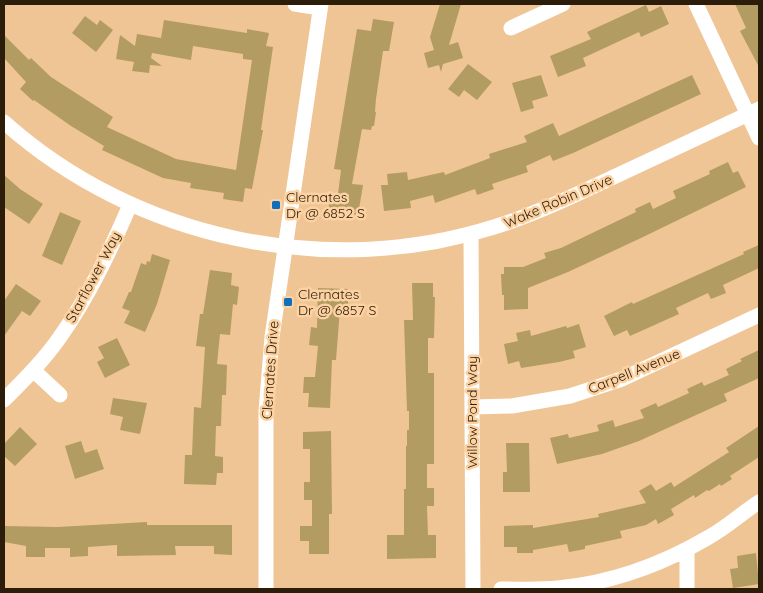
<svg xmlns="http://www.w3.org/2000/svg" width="763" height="593" font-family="Quicksand,sans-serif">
  <rect width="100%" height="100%" fill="#f0c596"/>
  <path fill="#b29c61" d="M440 4H461L449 45 458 42 463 58 443 64 441 72 439 65 428 68 424 53 434 50 430 37Z
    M735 4H759V67L740 31 746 28Z
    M646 5 649 12 661 6 669 24 641 37 639 32 583 58 586 66 558 77 550 56 591 39 587 32Z
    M85 16 97 25 100 20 113 30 96 52 72 33Z
    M373 19 394 22 389 51H383L376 99 375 112H376L374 126H372L371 130 362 129 352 184 363 185 358 215 328 211 331 193 338 194 341 170 334 169 357 29 371 31Z
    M164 20 247 33V29L269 33 266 46 273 47 261 130H263L252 189 245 188 243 202 223 199 224 193 190 188 191 183 163 178 102 150 104 146 71 126 34 100 33 101 20 89 26 82 4 58V35L29 60 31 58 51 77 113 117 107 127 176 159 236 170 252 60 243 59V54L193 46 191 60 152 53 151 58 162 66 150 65 149 73 132 71 134 62 116 59 120 35 135 46 137 34 161 38Z
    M468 64 492 82 477 100 464 90 459 97 448 89Z
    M541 75 548 96 532 101 534 108 521 112 512 83Z
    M692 75 701 94 573 153 553 161 550 155 526 166 528 172 492 184 494 189 477 195 475 189 435 203 433 195 410 201 411 208 384 211 381 185H388L387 174 407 172 408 180 444 172 445 175 490 158 489 154 527 142 524 136 553 123 559 136Z
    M728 162 733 173 738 171 746 187 641 238 568 272 528 288V309L504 310V295H502L501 274H504V267H523L546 258 544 253 561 248 636 212 635 209 650 202 653 209 676 198 673 191 710 174 709 171Z
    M4 175 20 189 43 204 29 224 4 207Z
    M60 212 81 221 62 265 42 256Z
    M759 245V268L723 285 726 293 711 299 708 293 676 308 679 314 630 336 627 330 614 336 604 316 632 302 633 304 744 254 743 252Z
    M152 254 170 260 157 304 145 332 124 323 130 311 122 308 129 292H131L141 263 146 265 147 261 150 262Z
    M210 270 232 273 231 285 239 287 237 305 233 304 230 335 220 334 217 364 227 365 226 395H222L221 426H216L215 456 223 457V473H217L216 485 184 484 185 455H192L194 407 201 408 205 347 196 346 200 314H203Z
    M412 283H433V297H435L434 338H428V373H434V464H427V488H434V506H427L428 535H436V558L387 559V535H404V489H406V446H407V430H409V411H407L404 320H413Z
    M16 284 41 301 30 316 22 311 4 336V301Z
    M318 288 348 289V310L340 309 336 360H332L330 408 308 407 309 393H303L304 377H315L318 346 309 345 311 327 317 328Z
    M579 324 586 347 573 351 575 358 559 362 521 368 519 361 508 364 504 344 518 341 516 333 530 330 531 336 566 326 567 328Z
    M117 338 130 365 105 378 97 362 104 358 98 347Z
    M759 350V378L724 394 727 401 639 441 602 454 557 464 550 438 568 434 569 438 599 431 597 425 613 420 615 427 644 418 640 410 656 403 658 407 689 393 687 389 702 382 704 386 729 375 726 369 742 361 740 359Z
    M113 398 147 403 140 434 120 430 123 417 110 414Z
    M759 426V457L730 476 732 479 721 486 720 484 709 491 707 490 695 498 694 495 671 509 674 515 658 524 656 519 646 525 620 531 622 538 585 546V549L569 552 567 544 533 550V553H517V547H504V526L533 525V528L599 517 598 514 646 503 639 491 651 484 656 491 671 482 674 487 729 452 726 448Z
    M20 427 37 444 15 466 4 456V444Z
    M331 431 332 514H329V554H309V541H300V526H312V500H304V482H310V449H303V432Z
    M81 441 85 453 97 449 104 469 75 479 65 446Z
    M506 443H529L530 492H503V472H507Z
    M147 522V525H232V555L214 554V546H175L176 555 117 556V545L88 547V556L70 557V548H45V557H26V546L4 542V526L57 527Z
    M756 553 759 584 733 588 730 569 738 568 737 556Z"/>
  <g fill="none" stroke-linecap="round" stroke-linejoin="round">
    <path stroke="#fff" stroke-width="15" d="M295 4 320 8
      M696 4 759 138
      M511 28 563 4
      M4 122C135 239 326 280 494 227 537 214 577 194 618 175 665 153 712 131 759 109
      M471 234 473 589
      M33 370 60 395
      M4 400C24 380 44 360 60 337 89 296 110 251 130 205
      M472 407 512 406 570 396 622 379 759 315
      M687 549V589
      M266 589V411L272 337 321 4
      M501 589C520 589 539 590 558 588 612 583 663 564 709 537 727 527 742 513 759 502"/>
  </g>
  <g fill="#0e70bc" stroke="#fdd2a2" stroke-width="2">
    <rect x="271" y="200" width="10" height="10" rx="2.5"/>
    <rect x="283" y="297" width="10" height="10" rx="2.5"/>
  </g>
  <g text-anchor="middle" stroke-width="5" stroke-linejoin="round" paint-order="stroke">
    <g font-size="14" fill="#2c1d0a" stroke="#fdd2a2" text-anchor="start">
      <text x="286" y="202">Clernates<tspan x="286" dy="16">Dr @ 6852 S</tspan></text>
      <text x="298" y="299">Clernates<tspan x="298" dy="16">Dr @ 6857 S</tspan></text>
    </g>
    <g font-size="14" fill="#2c1d0a" stroke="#fdd2a2">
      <text transform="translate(558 201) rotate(-23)" y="5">Wake Robin Drive</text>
      <text transform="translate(93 277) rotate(-62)" y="5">Starflower Way</text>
      <text transform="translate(270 370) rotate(-86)" y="5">Clernates Drive</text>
      <text transform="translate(634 371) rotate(-22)" y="5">Carpell Avenue</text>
      <text transform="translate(472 412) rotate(-90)" y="5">Willow Pond Way</text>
    </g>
  </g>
  <rect width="763" height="593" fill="none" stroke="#2c1d0a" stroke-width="10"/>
</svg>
